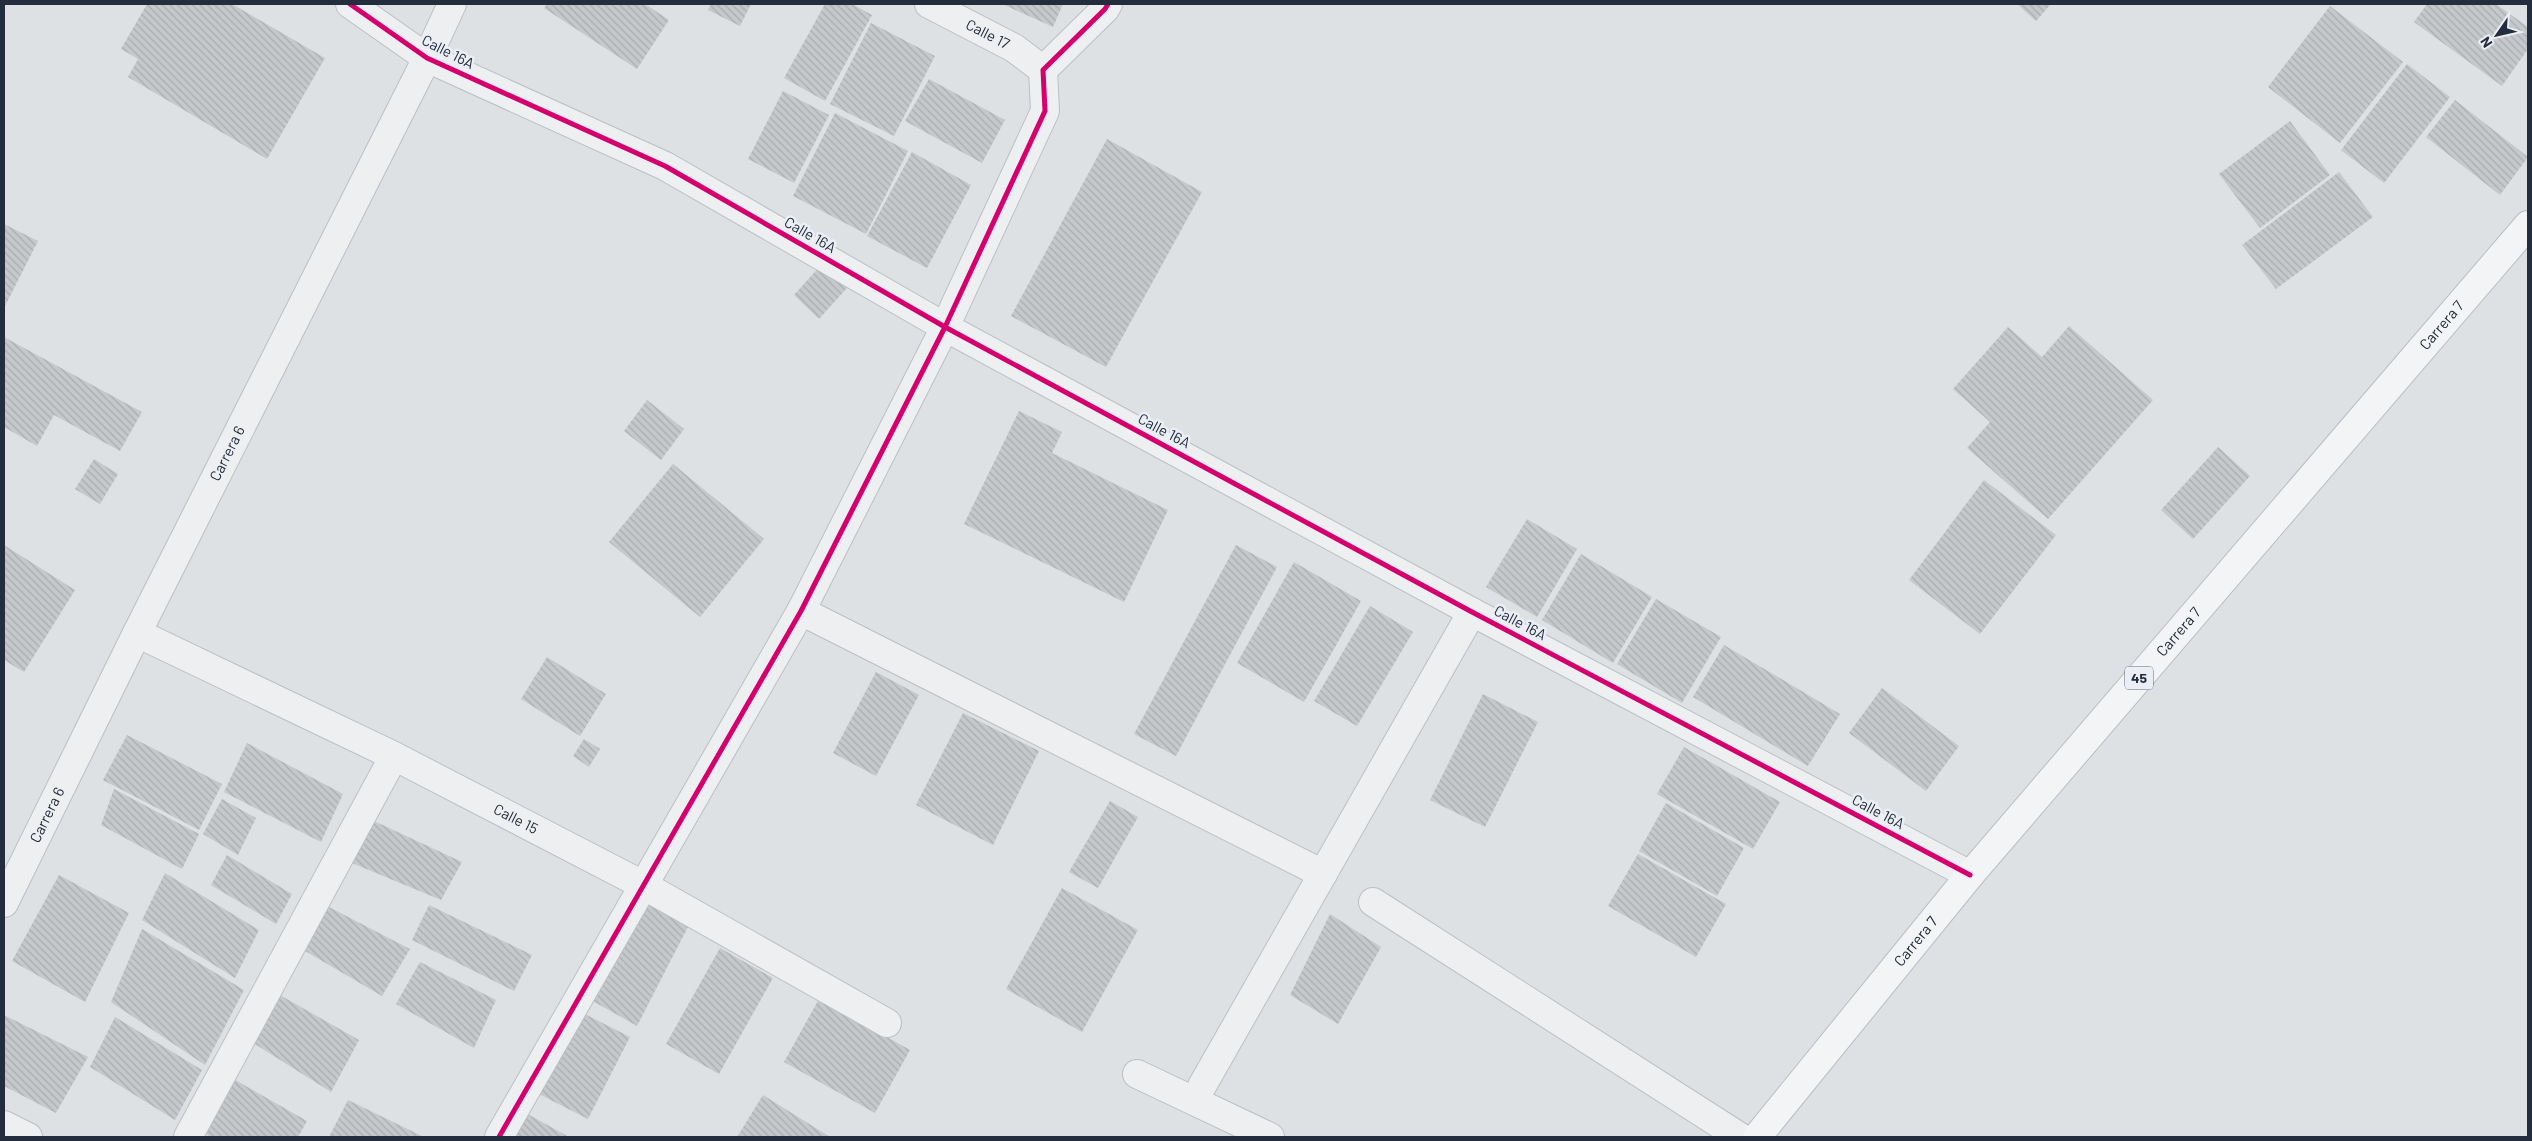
<svg xmlns="http://www.w3.org/2000/svg" width="2532" height="1141" font-family="Barlow,sans-serif">
  <defs>
    <pattern id="building-back-hatch" width="6" height="6" patternUnits="userSpaceOnUse" patternTransform="scale(1.25)"><rect width="6" height="6" fill="#c6c9cc"/><path d="M-1 5l2 2M0 0l6 6M5-1l2 2" fill="none" stroke="#aaadb0"/></pattern>
  </defs>
  <rect width="100%" height="100%" fill="#dee1e4"/>
  <path fill="url(#building-back-hatch)" d="M147 4H232L325 58 267 159 128 77 138 59 121 49Z
    M547 4H645L669 20 637 69 544 8Z
    M711 4H751L740 26 708 10Z
    M825 4H852L872 15 825 101 784 78Z
    M1002 4H1063L1053 27Z
    M2017 4H2051L2036 21Z
    M2427 4H2496L2528 27V49L2502 86 2414 22Z
    M2330 6 2403 62 2340 143 2268 87Z
    M871 23 935 56 894 136 830 104Z
    M2407 64 2450 97 2384 183 2341 150Z
    M929 79 1005 120 982 163 905 121Z
    M783 91 829 115 794 183 748 159Z
    M2455 100 2528 157 2500 195 2426 137Z
    M835 113 908 151 866 234 793 196Z
    M2290 121 2330 175 2260 228 2219 174Z
    M1107 139 1202 192 1106 367 1011 316Z
    M912 152 971 185 927 268 867 236Z
    M2339 172 2373 217 2276 289 2242 245Z
    M4 224 38 241 4 308Z
    M821 265 847 288 819 319 794 295Z
    M2069 326 2153 400 2048 519 1967 448 1990 422 1953 389 2008 327 2042 357Z
    M4 337 142 412 120 451 54 415 37 446 4 427Z
    M647 400 684 429 661 460 624 431Z
    M1019 411 1062 432 1052 453 1168 510 1124 602 964 524Z
    M2218 447 2250 476 2193 539 2161 510Z
    M94 459 118 474 100 504 75 489Z
    M673 464 764 539 700 617 609 542Z
    M1984 480 2056 535 1980 634 1909 580Z
    M1527 519 1577 549 1537 617 1486 587Z
    M4 545 75 590 24 672 4 660Z
    M1236 545 1277 567 1176 756 1134 734Z
    M1581 554 1652 597 1613 663 1542 620Z
    M1294 562 1361 601 1304 702 1237 663Z
    M1656 599 1721 637 1682 703 1617 664Z
    M1370 606 1413 632 1357 726 1314 701Z
    M1724 645 1840 714 1808 766 1693 697Z
    M547 657 606 694 580 736 521 699Z
    M876 672 919 695 876 776 833 753Z
    M1882 688 1959 746 1926 791 1849 733Z
    M1483 694 1538 722 1485 827 1430 800Z
    M963 713 1039 751 993 845 916 805Z
    M127 735 222 784 199 830 103 780Z
    M584 739 600 749 589 767 573 756Z
    M247 743 343 794 321 842 224 792Z
    M1684 747 1780 802 1753 849 1657 794Z
    M114 789 199 834 182 869 101 825Z
    M222 799 256 818 238 855 203 834Z
    M1110 801 1138 817 1098 888 1069 872Z
    M1666 803 1744 848 1717 896 1639 851Z
    M372 820 462 862 441 900 352 863Z
    M1638 854 1726 904 1696 957 1608 906Z
    M227 855 292 894 276 924 211 885Z
    M165 873 259 930 235 978 142 920Z
    M59 875 129 913 85 1002 12 961Z
    M1062 888 1138 930 1082 1032 1006 989Z
    M646 897 690 923 637 1026 591 1000Z
    M325 905 410 949 382 996 300 948Z
    M429 905 532 955 514 991 412 940Z
    M1330 914 1381 947 1338 1024 1290 995Z
    M142 929 244 990 205 1065 111 1002Z
    M720 948 773 978 719 1074 666 1044Z
    M420 962 496 1000 474 1048 396 1004Z
    M278 994 359 1040 331 1092 250 1041Z
    M819 999 910 1050 875 1113 784 1062Z
    M579 1011 630 1037 588 1119 537 1093Z
    M4 1015 88 1057 56 1113 4 1086Z
    M115 1017 202 1070 175 1120 90 1067Z
    M230 1077 307 1121 298 1137H211L200 1131Z
    M763 1095 830 1137H737Z
    M348 1100 424 1137H329Z
    M524 1112 569 1137H510Z"/>
  <g fill="none" stroke-linecap="round" stroke-linejoin="round">
    <defs>
      <g id="minor">
        <path d="M350 4 427 58 665 166 945 327 1472 612 1970 875"/>
        <path id="s1" d="M929 4 1014 48 1043 70"/>
        <path d="M801 611 1323 874"/>
        <path id="s2" d="M137 633 394 756 643 885 887 1023"/>
        <path d="M1373 902 1740 1137"/>
        <path id="s3" d="M4 903 137 633 427 58 452 4"/>
        <path d="M1137 1074 1270 1137"/>
        <path d="M1202 1086 1472 612"/>
        <path d="M4 1125 28 1137"/>
        <path d="M188 1137 394 756"/>
        <path d="M499 1137 801 611 945 327 1045 111 1043 70 1105 9 1108 4"/>
      </g>
      <g id="primary">
        <path id="s4" d="M1757 1137 1970 875 2528 225"/>
      </g>
    </defs>
    <use href="#minor" stroke="#bcbfc2" stroke-width="30"/>
    <use href="#primary" stroke="#babec2" stroke-width="30"/>
    <use href="#minor" stroke="#edeff1" stroke-width="28"/>
    <use href="#primary" stroke="#f2f4f5" stroke-width="28"/>
    <defs>
      <path id="cycleway" d="M350 4 427 58 665 166 945 327 1472 612 1970 875
        M499 1137 801 611 945 327 1045 111 1043 70 1105 9 1108 4"/>
    </defs>
    <use href="#cycleway" stroke="#ebeff5" stroke-width="8"/>
    <use href="#cycleway" stroke="#d6006c" stroke-width="5"/>
  </g>
  <g text-anchor="middle" stroke-width="5" stroke-linejoin="round" paint-order="stroke">
    <rect fill="#ebeff5" stroke="#606775" stroke-width="1" x="2125" y="666.5" width="28" height="23" rx="4"/>
    <g font-size="14" font-weight="bold" fill="#242d3e">
      <text x="2139" y="683">45</text>
    </g>
    <g font-size="15" fill="#242d3e" stroke="#ebeff5">
      <text dy="5" stroke="none"><textPath href="#s1" startOffset="66">Calle 17</textPath></text>
      <text transform="translate(448 52) rotate(27)" y="5">Calle 16A</text>
      <text transform="translate(810 235) rotate(30)" y="5">Calle 16A</text>
      <text dy="5" stroke="none"><textPath href="#s4" startOffset="1062">Carrera 7</textPath></text>
      <text transform="translate(1164 431) rotate(28)" y="5">Calle 16A</text>
      <text dy="5" stroke="none"><textPath href="#s3" startOffset="502">Carrera 6</textPath></text>
      <text transform="translate(1520 623) rotate(28)" y="5">Calle 16A</text>
      <text dy="5" stroke="none"><textPath href="#s4" startOffset="658">Carrera 7</textPath></text>
      <text transform="translate(1878 812) rotate(28)" y="5">Calle 16A</text>
      <text dy="5" stroke="none"><textPath href="#s3" startOffset="98">Carrera 6</textPath></text>
      <text dy="5" stroke="none"><textPath href="#s2" startOffset="422">Calle 15</textPath></text>
      <text dy="5" stroke="none"><textPath href="#s4" startOffset="252">Carrera 7</textPath></text>
    </g>
  </g>
  <rect width="2532" height="1141" fill="none" stroke="#242d3e" stroke-width="10"/>
  <g transform="translate(2497 35) rotate(236)" stroke="#ebeff5" stroke-width="4" paint-order="stroke">
  <path d="M0-4L9 19L0 12L-9 19Z" fill="#242d3e"/>
  <text y="-8" font-size="14" font-weight="bold" text-anchor="middle" fill="#242d3e">N</text>
  </g>
</svg>
